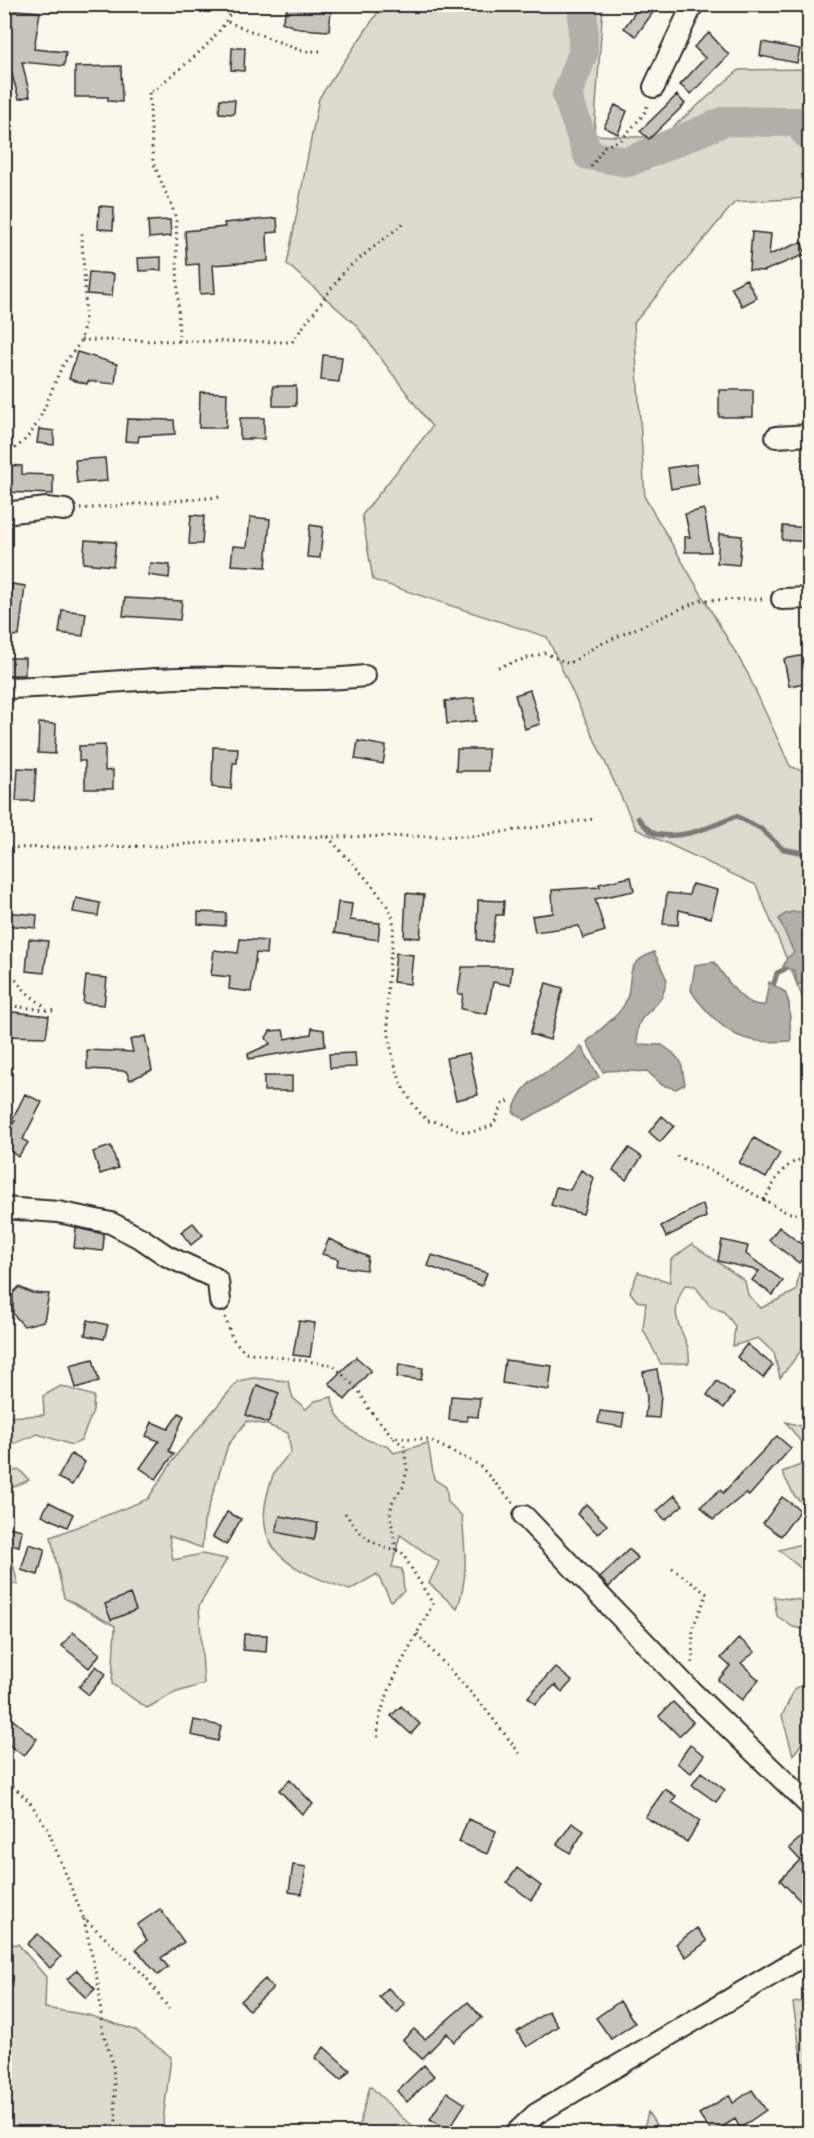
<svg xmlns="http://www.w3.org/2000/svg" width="814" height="2138" font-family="'Playpen Sans',sans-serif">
  <rect width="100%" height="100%" fill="#fbf7ec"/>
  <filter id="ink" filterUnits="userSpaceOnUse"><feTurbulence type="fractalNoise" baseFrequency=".0167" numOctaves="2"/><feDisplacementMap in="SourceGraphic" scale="12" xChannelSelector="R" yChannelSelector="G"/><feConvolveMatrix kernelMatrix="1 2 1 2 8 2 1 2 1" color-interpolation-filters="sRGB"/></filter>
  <g filter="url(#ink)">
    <path fill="#dddad0" stroke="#84827e" stroke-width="1.5" d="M383 5H603L594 135 660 138 739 70 809 69V198L735 202 634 323 645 498 747 672 790 766 809 774V1013L756 885 636 829 547 637 373 580 362 515 432 427 356 325 287 264 319 98Z
      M692 1244 745 1281 748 1295 761 1308 796 1291 799 1273 809 1279V1366L803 1348 780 1378 774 1353 758 1338 733 1346 735 1326 724 1312 709 1305 695 1286 685 1285C662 1325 692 1331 689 1363L661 1364 643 1329 646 1303 637 1301 630 1292 638 1272 670 1282 671 1260Z
      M253 1378 288 1381 293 1398 306 1409 315 1401 332 1397C334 1424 362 1442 387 1445L394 1453 428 1443 434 1479 446 1487 448 1502 462 1516C465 1549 469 1577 457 1609L429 1583 439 1562 400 1535 392 1567 402 1569 404 1591 391 1601 377 1574 350 1590C305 1574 254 1559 266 1500 272 1474 273 1471 291 1452L288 1433 267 1425 247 1421 228 1445 204 1522 202 1548 169 1536 173 1560 202 1554 227 1559 199 1606 204 1684 174 1693 147 1708 112 1684 115 1626 64 1598 51 1537 148 1499 178 1453 238 1381Z
      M61 1386 94 1396 93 1411 81 1441 72 1445 38 1434 8 1446 5 1459V1417L44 1415 43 1396Z
      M786 1422 809 1428V1453Z
      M809 1462H810L809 1510 794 1495 782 1472Z
      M20 1470 29 1480 7 1490 5 1495V1472Z
      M809 1542H810L809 1575 779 1550Z
      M5 1553 11 1555 18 1585 5 1581Z
      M774 1597 809 1601V1630L793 1627 777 1616Z
      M809 1683V1734L793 1755 782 1716 795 1688Z
      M18 1944 46 1977 45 2008 88 2015 135 2030 171 2057 163 2121 165 2133H5V1945Z
      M809 2000H810L809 2082 800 2051 793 2003Z
      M370 2086 405 2120 423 2133H357Z
      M648 2112 661 2133H643Z"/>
    <path fill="#b1afa7" stroke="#7b7a75" stroke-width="1.5" d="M809 910V982L797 985 795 971 783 967 787 958 794 953 779 919C786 911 797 911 806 913Z
      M654 952 667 980C665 985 664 994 661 998 647 1018 634 1015 638 1044L662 1045 673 1053 681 1062 685 1084 676 1089 662 1085 647 1071C631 1073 618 1068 603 1072L587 1042C598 1030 616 1019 624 1005 637 983 618 966 654 952Z
      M714 962C728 979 740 1007 765 1005L769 982 785 992 789 1003 791 1041C754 1044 734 1041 709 1013 703 1006 695 999 691 990L695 965Z
      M581 1046 599 1077 525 1120 513 1112C525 1069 557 1076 581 1046Z"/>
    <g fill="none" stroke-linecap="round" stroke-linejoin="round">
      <path stroke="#7b7a75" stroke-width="5" d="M638 818C643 824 649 832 656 834 681 840 714 826 736 816L760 828 783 849 810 854
        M774 983 777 973 785 969"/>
      <path stroke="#b1afa7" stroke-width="30" d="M583 4V53L567 95 588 155 628 162 725 121 796 122 810 137"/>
    </g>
    <path fill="#c7c4bc" stroke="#2b2b2b" stroke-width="1.5" d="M641 4H659L636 36 624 28Z
      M288 6 331 10 329 31 299 29 282 22Z
      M4 9 40 12 34 49 66 52 64 66 22 62 30 96 19 99 4 47Z
      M709 33 729 55 691 94 680 85 705 58 694 47Z
      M762 42 800 49 797 63 760 56Z
      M232 48H245L244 71 231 70Z
      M121 66 122 102 108 101V97H75V67Z
      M677 95 685 104 649 139 640 131Z
      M220 99 235 100 234 114 219 113Z
      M615 105 627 111 618 134 604 127Z
      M99 206 114 207 113 230 98 229Z
      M277 218 278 232 267 233 268 261 213 265 215 293 200 294 199 264 187 265 185 231 225 227 224 223Z
      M170 220 171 236 149 238 148 221Z
      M752 232 771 234 769 255 801 242 806 254 764 271 749 270Z
      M161 257V270L139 271 138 258Z
      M89 272 114 274 112 296 87 294Z
      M746 279 757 298 742 306 731 287Z
      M77 352 117 364 115 384 88 381 87 384 69 379Z
      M323 355 342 357 339 382 321 380Z
      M273 386H296V406H273Z
      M719 390H753V417H719Z
      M200 392 227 393 226 428H199Z
      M240 418H264V439H240Z
      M127 419 174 420 175 434 139 436 138 442 125 441Z
      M39 429 54 431V445L37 443Z
      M105 458 107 481 77 483 75 460Z
      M696 464 699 484 671 489 668 468Z
      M4 465 22 466V474L53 475V494L4 492Z
      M704 509 711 552H685V537H690L685 514Z
      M191 515 204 516 202 544H189Z
      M250 517 270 519 266 567 231 565 233 546 247 547Z
      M310 525 323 527 320 558 307 557Z
      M783 526 810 528V542L782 540Z
      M719 534 742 536 739 565 717 563Z
      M85 540 116 542 113 566 83 563Z
      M150 563 170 565 169 578 148 575Z
      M12 584 25 586 19 636 8 635Z
      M125 598 182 601 180 620 123 616Z
      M62 610 86 613 83 636 59 633Z
      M810 654V682L789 686 784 659Z
      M4 658H25V675H4Z
      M530 690 540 724 525 729 515 695Z
      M474 698 476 721 447 724 445 701Z
      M39 723 56 724 55 754 38 753Z
      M358 741 386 746 383 764 355 759Z
      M105 745V771L113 770V789H85V761H79V746Z
      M213 747 238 748 237 763H233L231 789 212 787Z
      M457 749H488V771H456Z
      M18 768 36 769 34 801H16Z
      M631 877 634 891 595 899 605 931 583 938 579 926 535 932 532 916 553 913 552 890 600 887 599 884Z
      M692 884 718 890 711 918 679 910 678 925 663 924 667 893 689 895Z
      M406 893 424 895 420 938 404 937Z
      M76 898 100 903 98 916 73 912Z
      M478 900 504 901 503 915H496L492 942 477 940Z
      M338 902 352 904 350 920 380 923 378 940 334 933Z
      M4 912 37 915 36 928 4 925Z
      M198 912 226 913 225 926 198 924Z
      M29 939 48 941 44 973 26 971Z
      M240 939 267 941 266 954 256 953 251 992 229 989 230 977 211 975 214 950 238 953Z
      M396 953 413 955 410 984 393 982Z
      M462 967H512L510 985 493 982 487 1014 461 1009 463 994H458Z
      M86 976 107 978 104 1005 83 1003Z
      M546 983 563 988 550 1040 530 1034Z
      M4 1011 49 1016 46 1037 4 1036Z
      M312 1028 324 1030 325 1046 249 1059 248 1054 270 1044 266 1038 270 1031 283 1030 285 1039 311 1034Z
      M145 1036 152 1070 130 1080 126 1071 87 1069V1050L133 1052 130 1040Z
      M355 1053 356 1067 330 1068 329 1054Z
      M469 1053 478 1095 456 1100 446 1058Z
      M264 1076H292V1091H264Z
      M25 1094 42 1102 23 1139 28 1143 18 1157 4 1146V1135L15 1121 12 1120Z
      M662 1116 674 1126 660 1142 649 1132Z
      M754 1138 780 1153 766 1178 739 1163Z
      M111 1146 118 1168 100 1174 93 1152Z
      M629 1148 642 1157 626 1180 613 1170Z
      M581 1170 594 1178 583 1214 551 1205 556 1187 570 1190Z
      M703 1204 706 1217 666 1237 661 1226Z
      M193 1223 203 1235 191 1245 181 1232Z
      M779 1227 809 1250 799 1263 769 1240Z
      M76 1228 104 1234 103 1251 74 1248Z
      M329 1239 368 1257 366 1270 337 1266 338 1259 322 1254Z
      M722 1240 748 1246 746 1254 783 1281 773 1295 752 1280 759 1271 718 1261Z
      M432 1255 487 1273 482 1286 428 1266Z
      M19 1287 32 1293 49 1294 44 1321 24 1326 13 1314V1293Z
      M88 1320 108 1325 104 1339 85 1335Z
      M299 1321 315 1323 310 1357 293 1355Z
      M747 1344 773 1365 763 1378 737 1357Z
      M356 1357 371 1370 345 1400 329 1383Z
      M93 1359 99 1381 76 1388 70 1365Z
      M505 1360 552 1366 549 1390 502 1383Z
      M399 1364 423 1368 421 1380 397 1377Z
      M657 1369 661 1394 659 1418 645 1417 647 1398 643 1372Z
      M717 1381 734 1394 724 1408 707 1395Z
      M257 1385 279 1393 268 1423 246 1415Z
      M451 1396 480 1398 478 1417 467 1416V1421L449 1420Z
      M600 1411 624 1414 622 1427 598 1423Z
      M179 1413 184 1416 169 1451 174 1454 156 1479 140 1468 159 1441 146 1436 152 1422 168 1429Z
      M777 1436 791 1448 749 1496 746 1493 713 1520 701 1506 720 1490 723 1493Z
      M71 1454 85 1462 72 1485 58 1478Z
      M675 1495 683 1505 665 1520 657 1511Z
      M782 1497 800 1510 781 1536 763 1523Z
      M49 1502 73 1514 67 1527 42 1515Z
      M586 1504 607 1525 598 1534 577 1514Z
      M227 1512 241 1519 226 1545 213 1537Z
      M280 1516 318 1523 314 1540 276 1532Z
      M4 1526 22 1530 19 1546 4 1543Z
      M29 1544 45 1549 38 1575 21 1570Z
      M629 1549 638 1558 609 1587 600 1578Z
      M130 1594 136 1610 111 1620 105 1604Z
      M73 1632 100 1654 89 1668 62 1646Z
      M244 1634 267 1635 266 1652 243 1650Z
      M739 1638 755 1652 741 1663 759 1680 742 1700 718 1680 730 1666 721 1658Z
      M96 1666 106 1674 89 1695 79 1687Z
      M555 1667 572 1681 562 1692 555 1685 535 1704 528 1697Z
      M673 1702 693 1722 679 1736 659 1716Z
      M401 1706 420 1724 411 1734 391 1716Z
      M13 1720 37 1739 24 1756 4 1741V1730Z
      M194 1720 221 1726 218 1741 191 1735Z
      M690 1745 704 1755 691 1773 677 1763Z
      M701 1772 725 1790 716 1802 692 1785Z
      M290 1780 313 1804 302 1814 279 1790Z
      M665 1789 676 1796 672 1802 700 1821 687 1842 645 1817Z
      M468 1819 496 1831 487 1854 459 1842Z
      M572 1823 584 1831 570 1853 557 1844Z
      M810 1829V1911L780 1880 800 1860 789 1848Z
      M293 1865 306 1867 302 1894 289 1892Z
      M517 1868 541 1886 531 1900 507 1882Z
      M160 1909 184 1942 161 1958 168 1967 158 1975 136 1949 147 1940 137 1925Z
      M697 1928 707 1941 686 1957 676 1944Z
      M38 1934 61 1957 50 1968 27 1944Z
      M77 1970 95 1989 86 1998 67 1979Z
      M265 1979 273 1988 249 2010 241 2001Z
      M388 1988 405 2004 397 2013 379 1997Z
      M620 2001 635 2023 611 2039 596 2018Z
      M468 2002 482 2018 454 2042 447 2033 422 2059 403 2040 414 2029 425 2039Z
      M548 2011 558 2026 527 2047 517 2032Z
      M324 2047 350 2070 341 2080 315 2058Z
      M424 2065 434 2076 407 2102 397 2091Z
      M752 2090 766 2110 740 2128 735 2119 712 2133 699 2114 729 2095 733 2103Z
      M447 2092 465 2104 448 2130 430 2119Z"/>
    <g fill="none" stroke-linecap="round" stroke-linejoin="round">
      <defs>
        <path id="street" d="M654 87 693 4
          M776 437 810 435
          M4 513 47 508 65 510
          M782 599 810 598
          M4 688C63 687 120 680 178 678 241 676 303 683 365 676
          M4 1208 58 1212 111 1223 142 1239 167 1256 215 1278 218 1281 220 1301
          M524 1516 692 1692 810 1806
          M515 2134 536 2114 810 1952"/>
      </defs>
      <use href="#street" stroke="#2b2b2b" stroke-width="24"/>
      <path stroke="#2b2b2b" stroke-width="3" stroke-dasharray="1.5 4.5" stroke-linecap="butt" d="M234 4C221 41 183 65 154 90L149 91 153 162 176 217 179 341 292 342 345 270 404 223
        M228 22 302 51H324
        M591 167 605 146 621 140 644 114 648 104
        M81 340 179 341
        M4 454C40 440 46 397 63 365 68 357 78 348 81 339 90 307 82 266 82 233
        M80 509 219 497
        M498 667 545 653 569 664 596 646 701 600 765 599
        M328 837C342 853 391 901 393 920 395 936 390 954 389 970 384 1022 388 1084 428 1121 459 1122 454 1142 493 1125L503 1104 511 1100
        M4 848 161 846 283 837 475 836 594 819
        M4 966 26 992 46 1008
        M4 1005 54 1011
        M677 1156 720 1175 786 1212 810 1217
        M764 1201C775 1181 783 1160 810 1158
        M225 1317 232 1338 245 1352 333 1365 359 1391 369 1409 393 1437 429 1440 479 1465 513 1503
        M394 1438 404 1446 407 1470 403 1487 393 1500 390 1513 396 1550
        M345 1513C360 1535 374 1548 401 1551L433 1604C417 1634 373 1708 378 1739
        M672 1568 707 1594 693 1627 692 1666
        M417 1634 483 1706 521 1755
        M4 1778 30 1802 48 1830 83 1917 145 1976 169 2009
        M84 1919 99 1988 102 2028 113 2064 116 2123 124 2134"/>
      <use href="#street" stroke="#fbf7ec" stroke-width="20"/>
    </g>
  </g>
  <rect width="814" height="2138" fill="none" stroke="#fbf7ec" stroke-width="24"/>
  <rect x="12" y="12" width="790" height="2114" fill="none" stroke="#2b2b2b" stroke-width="2" filter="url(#ink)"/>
</svg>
